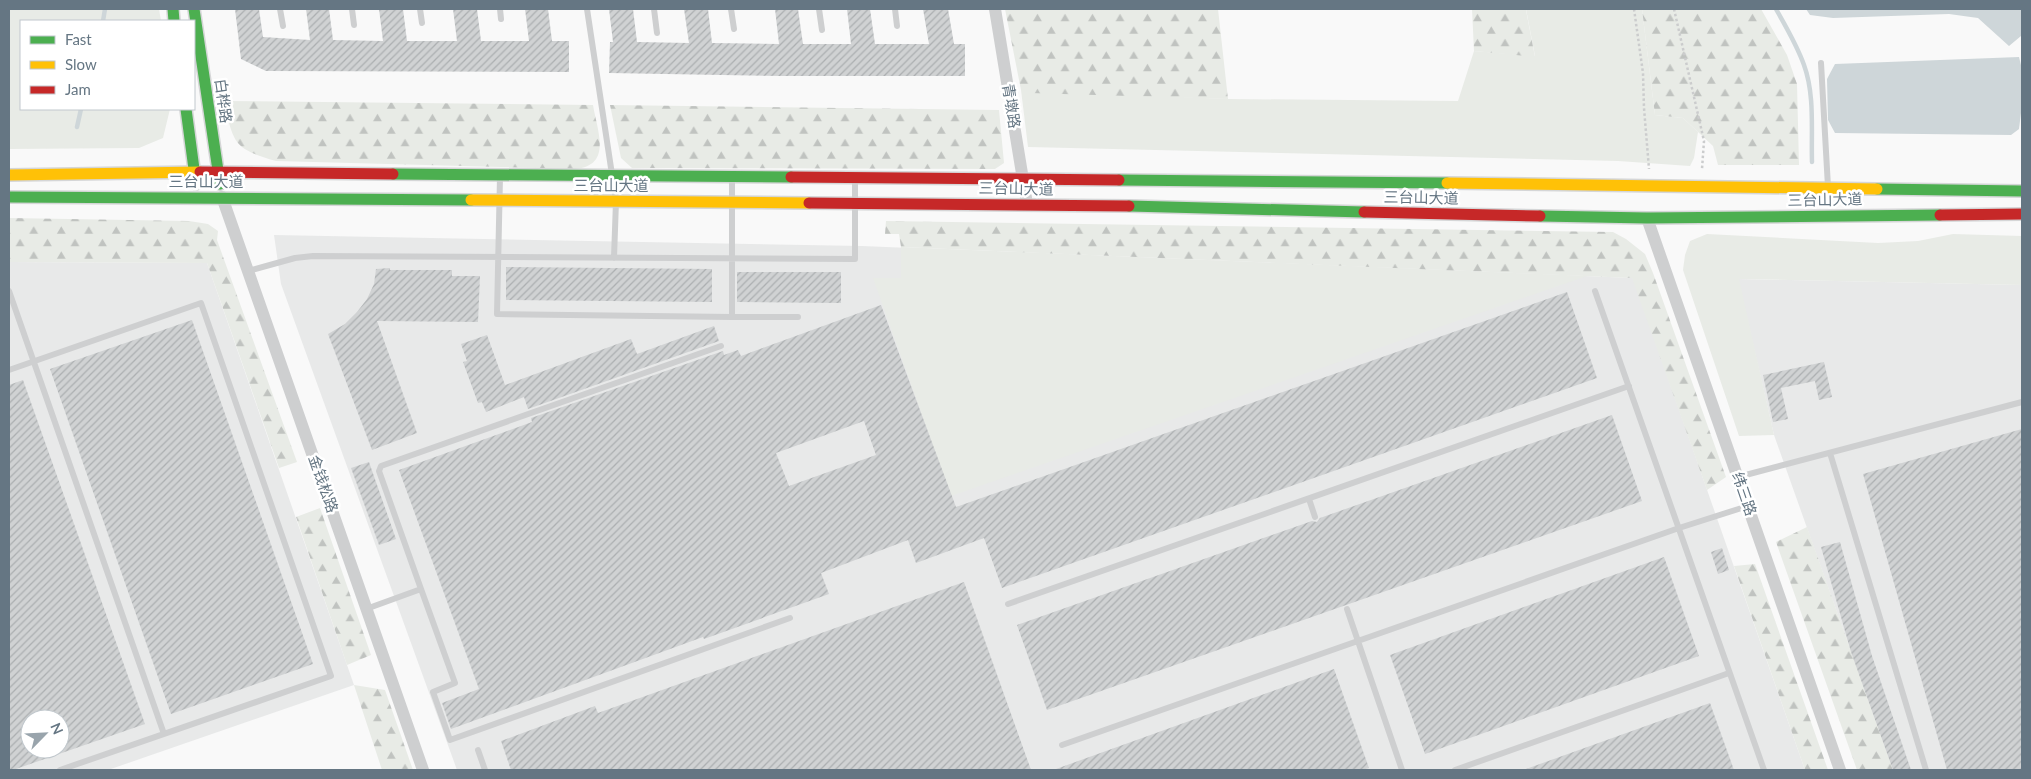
<svg xmlns="http://www.w3.org/2000/svg" width="2031" height="779" font-family="Lato,'Noto Sans SC',sans-serif">
  <defs>
    <pattern id="forest-firs" width="22" height="20" patternUnits="userSpaceOnUse" patternTransform="scale(1.25)"><rect width="22" height="20" fill="#e8ebe6"/><path d="M5 1l3.5 6h-7zM16 11l3.5 6h-7z" fill="#c0c3c0"/></pattern>
    <pattern id="building-hatch" width="6" height="6" patternUnits="userSpaceOnUse" patternTransform="scale(1.25)"><rect width="6" height="6" fill="#d0d2d3"/><path d="M-1 1l2-2M0 6l6-6M5 7l2-2" fill="none" stroke="#acafb1"/></pattern>
  </defs>
  <rect width="100%" height="100%" fill="#f9f9f9"/>
  <path fill="#e8e9e9" fill-rule="evenodd" d="M274 235 862 246 1633 278 1805 770H457L281 284Z
    M9 262 207 263 354 685 108 770H9ZM30 719H60V749H30Z
    M1738 279 2022 285V770H1893L1774 435Z"/>
  <path fill="#e8ebe6" d="M9 9H159L161 21H21V109H170L163 138 139 148 9 149Z
    M1526 9H1642L1655 115 1683 118 1698 132 1694 158 1690 166 1618 161 1028 147 1021 90 1228 99 1458 101 1474 51 1535 56Z
    M1707 234 1878 243 1918 241 1953 234 2022 236V285L1739 279 1774 435 1739 436 1683 270 1685 255 1690 241Z
    M901 247 1587 276 951 496 873 278H901Z"/>
  <path fill="url(#forest-firs)" d="M1005 9H1218L1228 99 1030 93 1021 90Z
    M1472 9H1530L1526 10 1535 57 1474 51Z
    M1642 9H1761L1787 55 1797 84 1799 165H1718L1713 146 1683 118 1655 115Z
    M223 101 593 105C597 130 613 166 575 169L276 161C231 148 235 143 223 101Z
    M610 105 999 110 1004 163 995 169 632 168 621 158Z
    M9 218 189 221 208 224 218 231 217 240 297 462 279 468 207 263 9 262Z
    M886 221 1613 232 1626 239 1645 254 1653 273 1726 477 1707 490 1632 278 901 247 899 234H885Z
    M320 508 371 655 347 665 296 517Z
    M1807 527 1893 770H1857L1776 542Z
    M1755 564 1828 770H1805L1734 566Z
    M354 685 385 690 413 770H382Z"/>
  <path fill="#ced6d9" d="M1806 9H2021V36L2009 46 1978 18 1949 14 1833 18 1810 15Z
    M2019 57C2026 79 2022 106 2019 129L2011 135 1835 133 1828 120 1827 79 1835 64Z"/>
  <g fill="none" stroke-linecap="round" stroke-linejoin="round">
    <path stroke="#ced6d9" stroke-width="4.5" d="M1776 9C1786 27 1797 45 1804 65 1815 95 1811 131 1812 162
      M103 21 105 9
      M77 127 81 109"/>
  </g>
  <path fill="url(#building-hatch)" fill-rule="evenodd" d="M235 9H259L263 37 310 40 306 9H329L333 40 383 41 379 9H403L407 41H457L453 9H477L481 41H529L525 9H548L552 41H569V72L266 71 241 59Z
    M609 9H633L637 42 689 43 684 9H708L712 43 779 44 775 9H798L803 44H851L847 9H870L875 44H929L923 9H948L954 44H965V76H782L609 73 610 42H613Z
    M506 267 712 269V302L506 300Z
    M390 268V270H452V276H480L478 322 377 321 417 433 372 450 328 334 345 324 357 312 367 299 374 284 376 269Z
    M737 272H841V303L737 302Z
    M1567 292 1597 378 1002 588 984 538 916 563 908 540 821 573 829 594 704 639 703 637 451 729 442 703 479 689 399 470 532 422 531 418 723 351 724 355 738 350 741 356 881 305 956 507ZM864 421 876 455 789 486 776 453Z
    M192 320 313 664 171 714 50 369Z
    M714 326 719 341 528 409 524 397 486 412 482 402 478 403 463 362 467 361 461 344 487 335 505 385 631 339 637 354Z
    M1824 362 1832 397 1819 400 1815 381 1781 388 1788 419 1773 422 1763 375Z
    M23 380 145 724 13 770H9V385ZM30 719H60V749H30Z
    M1612 415 1642 501 1047 710 1017 625 1312 521 1317 522 1320 518Z
    M2022 429V770H1947L1863 474Z
    M369 462 396 539 379 545 351 468Z
    M1840 542 1872 656 1911 770H1893L1851 652 1821 547Z
    M1722 548 1729 570 1718 574 1711 552Z
    M1664 557 1699 656 1425 754 1390 655Z
    M964 582 1031 770H511L501 741 595 706 598 713Z
    M1334 669 1369 768 1362 770H1056V769Z
    M1710 703 1734 770H1526V769Z"/>
  <g fill="none" stroke-linecap="round" stroke-linejoin="round">
    <defs>
      <path id="fast" d="M173 9 174 21
        M194 9 220 184
        M186 109 196 184
        M393 174 791 177
        M1119 180 1447 183
        M1877 189 2022 191
        M9 197 471 200
        M1129 206 1364 212
        M1540 216 1647 218 1940 215"/>
      <path id="slow" d="M9 175 200 172
        M1447 183 1877 189
        M471 200 809 203"/>
      <path id="jam" d="M200 172 393 174
        M791 177 1119 180
        M809 203 1129 206
        M1364 212 1540 216
        M1940 215 2022 214"/>
    </defs>
    <use href="#fast" stroke="#d5d6d7" stroke-width="14"/>
    <use href="#slow" stroke="#d5d6d7" stroke-width="14"/>
    <use href="#jam" stroke="#d5d6d7" stroke-width="14"/>
    <path stroke="#cbcccd" stroke-width="2.5" stroke-dasharray="2.5 2.5" stroke-linecap="butt" d="M1634 9 1643 73 1644 108 1649 169
      M1674 9 1704 141 1702 169"/>
    <path stroke="#cecfd0" stroke-width="6" d="M280 9 283 26
      M352 9 354 25
      M420 9 422 23
      M500 9 501 19
      M587 9 616 201 614 258
      M654 9 657 33
      M731 9 734 29
      M819 9 822 30
      M895 9 897 26
      M1821 63 1828 187
      M500 177 497 314 732 317V178
      M248 271 295 258 313 256 855 259V179
      M9 291 164 734
      M1595 291 1764 770
      M732 317H798
      M9 370 201 303 331 676 60 770
      M1830 453 1926 770
      M1738 477 2022 402
      M1309 499 1315 517
      M421 589 455 683 433 692 450 740 790 618
      M1008 604 1629 386
      M366 609 421 589 379 471 381 466 721 346
      M1347 609 1402 770
      M1062 745 1679 528 1748 506
      M478 750 485 770
      M1455 770 1729 673"/>
    <path stroke="#cecfd0" stroke-width="12" d="M995 9 1027 204
      M222 197 423 770
      M1647 218 1840 770"/>
    <use href="#fast" stroke="#4caf50" stroke-width="11"/>
    <use href="#slow" stroke="#ffc107" stroke-width="11"/>
    <use href="#jam" stroke="#c62828" stroke-width="11"/>
  </g>
  <g text-anchor="middle" stroke-width="5" stroke-linejoin="round" paint-order="stroke">
    <g font-size="15" fill="#657683" stroke="#fff">
      <text transform="translate(223 101) rotate(82)" y="5">白桦路</text>
      <text transform="translate(1011 106) rotate(81)" y="5">青墩路</text>
      <text x="206" y="187">三台山大道</text>
      <text x="611" y="191">三台山大道</text>
      <text transform="translate(1016 189) rotate(1)" y="5">三台山大道</text>
      <text transform="translate(1421 198) rotate(1)" y="5">三台山大道</text>
      <text transform="translate(1825 200) rotate(-1)" y="5">三台山大道</text>
      <text transform="translate(323 484) rotate(71)" y="5">金钱松路</text>
      <text transform="translate(1744 494) rotate(71)" y="5">纬三路</text>
    </g>
  </g>
  <rect width="2031" height="779" fill="none" stroke="#657683" stroke-width="20"/>
  <rect x="20" y="20" width="175" height="90" fill="#ffffff" stroke="#c1c8cd"/>
  <rect x="30" y="36" width="25" height="8" fill="#4caf50" stroke="#c1c8cd"/>
  <text x="65" y="45" font-size="15" fill="#657683">Fast</text>
  <rect x="30" y="61" width="25" height="8" fill="#ffc107" stroke="#c1c8cd"/>
  <text x="65" y="70" font-size="15" fill="#657683">Slow</text>
  <rect x="30" y="86" width="25" height="8" fill="#c62828" stroke="#c1c8cd"/>
  <text x="65" y="95" font-size="15" fill="#657683">Jam</text>
  <g transform="translate(45 734) rotate(66)"><circle r="24" fill="#ffffff" stroke="#c1c8cd"/>
  <path d="M0-4L9 19L0 12L-9 19Z" fill="#99a4ac"/>
  <text y="-8" font-size="14" font-weight="bold" text-anchor="middle" fill="#657683">N</text>
  </g>
</svg>
